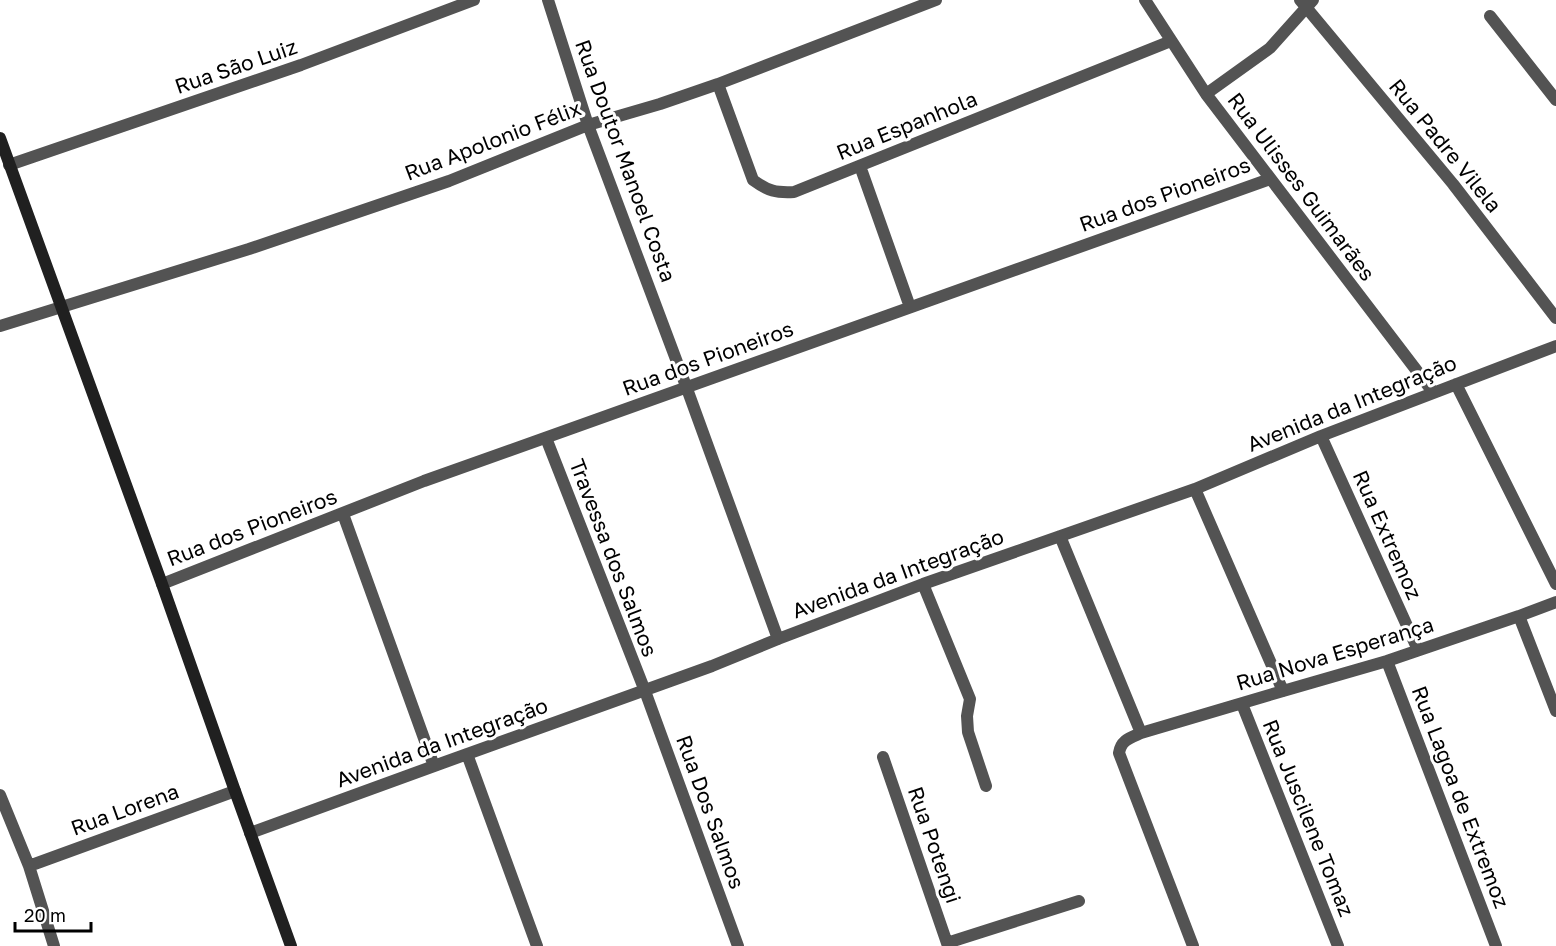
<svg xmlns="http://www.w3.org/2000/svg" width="1556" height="946" font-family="'Golos Text',sans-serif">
  <rect width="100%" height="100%" fill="#fff"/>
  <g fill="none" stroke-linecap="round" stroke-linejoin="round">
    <path stroke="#535353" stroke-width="12" d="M548 0 588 125 686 386 778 639
      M1145 0 1206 94 1433 392
      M1300 0 1453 184 1556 318
      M1490 16 1556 100
      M718 84 753 180C768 191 776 193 794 192L1171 41
      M1206 94 1270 48 1313 0
      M9 165 301 65 474 0
      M860 166 910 307
      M0 326 249 249 449 181 588 125 660 104 718 84 936 0
      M1456 384 1556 584
      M1321 436 1418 650
      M546 438 645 691 738 946
      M1195 489 1283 691
      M343 514 434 766
      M1060 536 1141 733
      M162 584 424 481 1270 179
      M923 584 970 699 967 716 968 732 986 786
      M1519 616 1556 711
      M1387 661 1496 946
      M1242 704 1338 946
      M467 754 537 946
      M883 757 948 946
      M0 795 29 866 54 946
      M250 833 434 766 712 666 778 639 923 584 1195 489 1321 436 1556 346
      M29 866 235 791
      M947 943 1079 901
      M1193 946 1119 753C1121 740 1130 738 1141 733L1283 691 1387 661 1519 616 1556 602"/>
    <path stroke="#202020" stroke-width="12" d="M0 138 162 584 235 791 291 946"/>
  </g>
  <g text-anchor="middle" stroke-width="6" stroke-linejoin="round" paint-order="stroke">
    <g font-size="21" fill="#000" stroke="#fff">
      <text transform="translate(236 67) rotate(-19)" y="7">Rua São Luiz</text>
      <text transform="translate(907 126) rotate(-22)" y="7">Rua Espanhola</text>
      <text transform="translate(493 141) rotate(-21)" y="7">Rua Apolonio Félix</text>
      <text transform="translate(1445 146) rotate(51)" y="7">Rua Padre Vilela</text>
      <text transform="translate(625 161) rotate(70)" y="7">Rua Doutor Manoel Costa</text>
      <text transform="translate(1301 187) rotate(53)" y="7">Rua Ulisses Guimarães</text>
      <text transform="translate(1165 195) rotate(-20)" y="7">Rua dos Pioneiros</text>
      <text transform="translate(708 359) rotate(-20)" y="7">Rua dos Pioneiros</text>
      <text transform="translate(1352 404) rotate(-22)" y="7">Avenida da Integração</text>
      <text transform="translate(252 528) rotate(-21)" y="7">Rua dos Pioneiros</text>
      <text transform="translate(1387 535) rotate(66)" y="7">Rua Extremoz</text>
      <text transform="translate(613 558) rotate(69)" y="7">Travessa dos Salmos</text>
      <text transform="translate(898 574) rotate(-20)" y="7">Avenida da Integração</text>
      <text transform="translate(1335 654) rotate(-17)" y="7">Rua Nova Esperança</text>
      <text transform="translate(442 743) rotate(-20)" y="7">Avenida da Integração</text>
      <text transform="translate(1460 797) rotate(69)" y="7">Rua Lagoa de Extremoz</text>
      <text transform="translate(125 810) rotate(-20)" y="7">Rua Lorena</text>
      <text transform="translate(710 812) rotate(70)" y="7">Rua Dos Salmos</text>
      <text transform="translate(1308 818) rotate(68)" y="7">Rua Juscilene Tomaz</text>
      <text transform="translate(934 845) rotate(71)" y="7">Rua Potengi</text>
    </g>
  </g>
  <path d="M15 922v9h76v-9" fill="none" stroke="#000000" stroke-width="3"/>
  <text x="24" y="922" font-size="18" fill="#000000" stroke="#ffffff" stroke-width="4.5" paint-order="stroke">20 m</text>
</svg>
